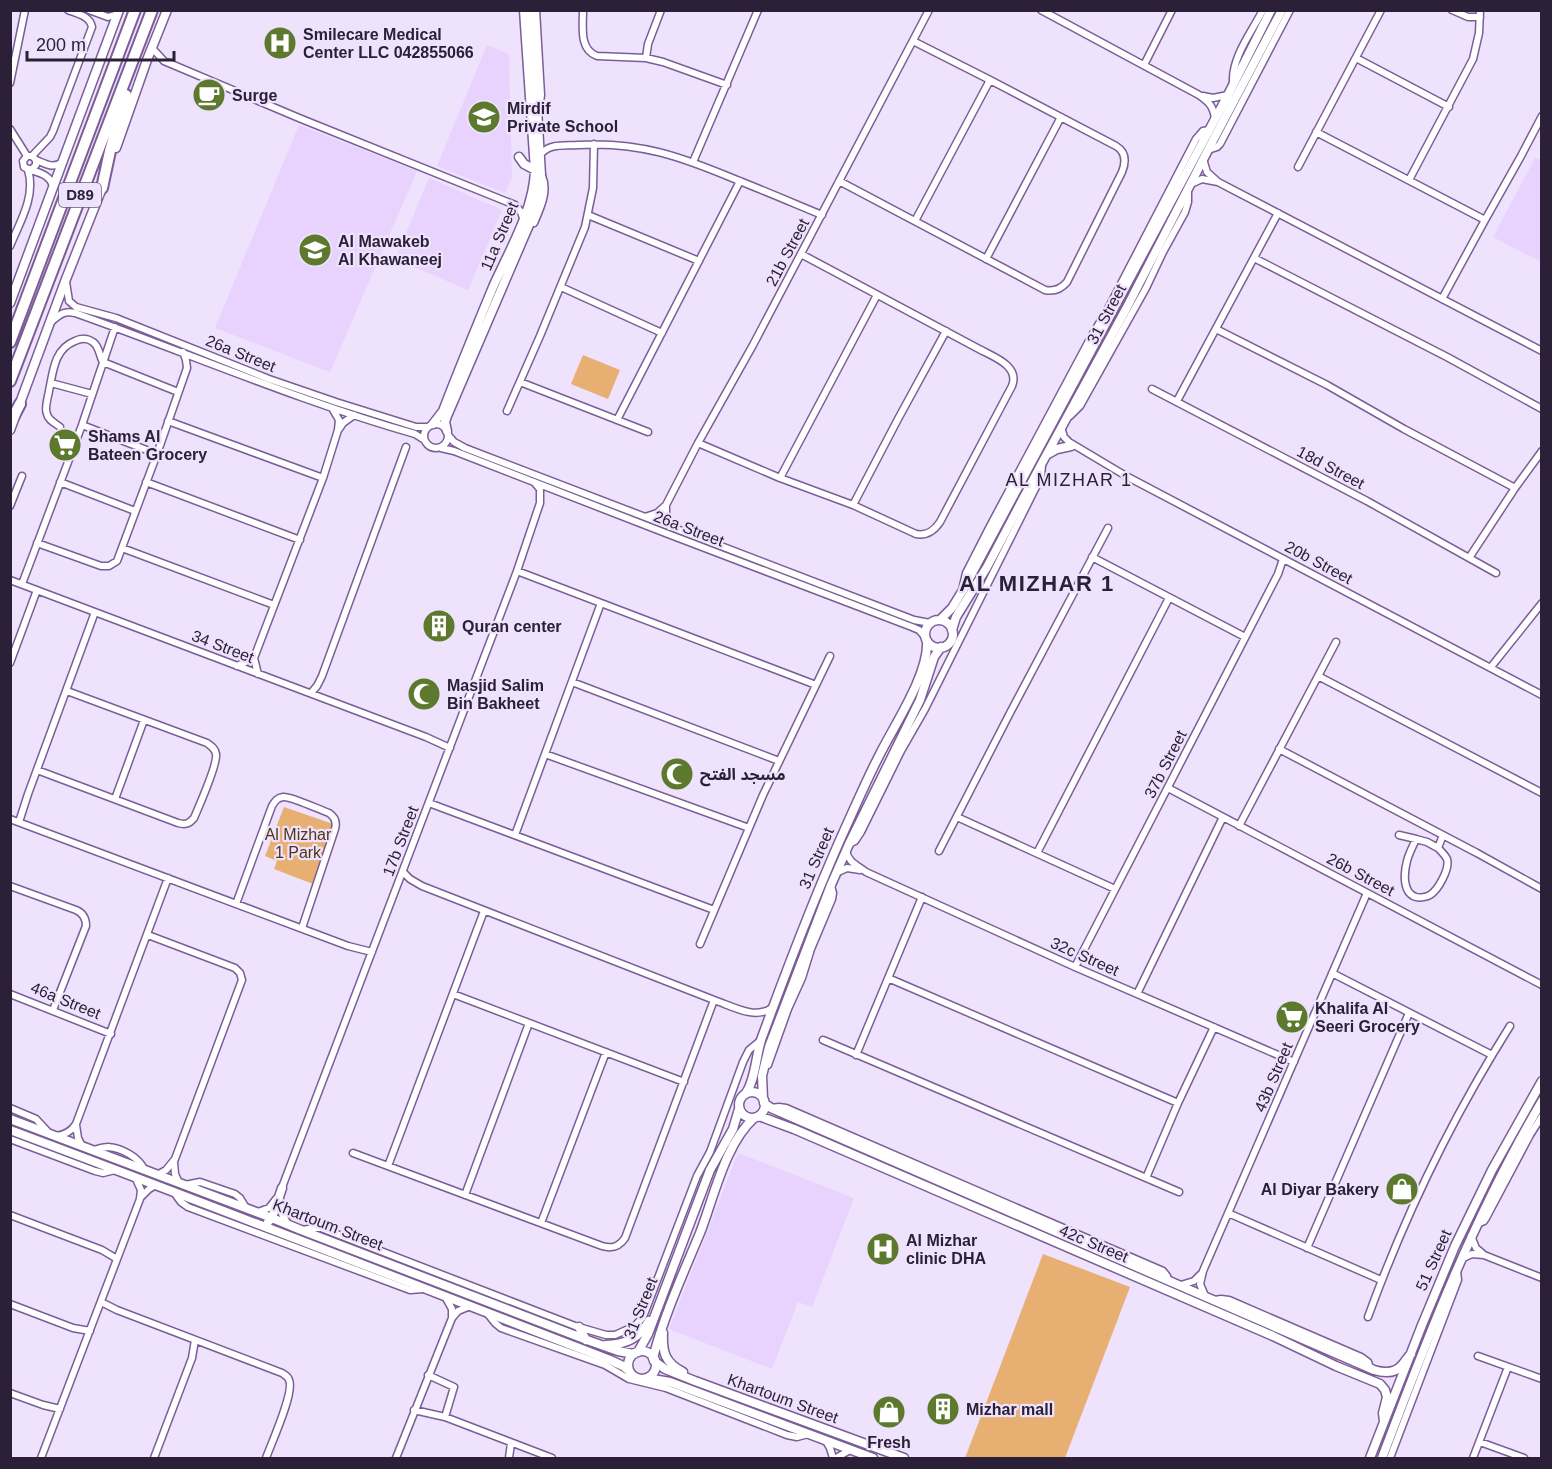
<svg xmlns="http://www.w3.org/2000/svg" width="1552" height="1469" font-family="Arial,'Noto Sans Arabic',sans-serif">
  <rect width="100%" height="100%" fill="#eee2fc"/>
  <path fill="#e8d3fe" d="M487 45 509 54 512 178 505 193 437 166Z
    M299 125 417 171 330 372 215 328Z
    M1535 158 1541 160V262L1493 237Z
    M429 178 502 210 468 290 395 259Z
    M738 1153 854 1198 812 1307 798 1302 772 1369 669 1329Z"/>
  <path fill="#e8af73" d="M583 355 620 370 608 399 571 384Z
    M284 807 333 824 313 884 274 869 277 861 265 856Z
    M1043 1254 1130 1287 1065 1458H965Z"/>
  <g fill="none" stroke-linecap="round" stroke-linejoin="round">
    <defs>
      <path id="street" d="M89 10 108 17 118 14
        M536 10 541 95 539 109
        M583 10C583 26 579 50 597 56L646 58 663 62 727 85
        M1041 10 1199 95C1209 102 1213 106 1215 118
        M1452 10 1468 17H1480
        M152 48 164 61 299 118 515 205 521 212 523 218
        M646 58 648 44 661 10
        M1356 58 1449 107
        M1144 65 1172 10
        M1233 81C1232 57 1252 31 1263 10
        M10 83 25 10
        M1203 96 1213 98 1228 95
        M10 129 27 156
        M1316 132 1485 220
        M1208 150 1217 147 1220 144 1290 10
        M540 155C549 143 564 146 578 145 639 141 682 157 737 180 765 191 793 203 822 215
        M32 156 50 137 53 131 92 27C90 16 78 14 68 10
        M1203 159 1207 172 1217 181
        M36 160C46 164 53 169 63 162
        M693 162 758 10
        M1298 167 1381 10
        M32 169 36 165V160L32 156H27L23 161 24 167C35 173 49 172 53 186
        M1409 180 1473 59 1479 33 1480 10
        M839 181 1045 290C1054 292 1061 289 1067 282L1122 172C1126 162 1126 152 1116 146L990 80 913 41
        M1191 184 1202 179 1218 182 1542 351
        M588 215 699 261
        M915 221 990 80
        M534 223C540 209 549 191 542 176
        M10 246C20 222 36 196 28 170
        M1254 258 1447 357 1542 409
        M986 259 1061 117
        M66 282 69 301 76 307 116 318 269 379 336 402 416 427H427
        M561 287 662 333
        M1442 299 1485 220 1521 156 1542 116
        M51 322C59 315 64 310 75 313 188 353 299 401 415 434L423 439
        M1216 329 1327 385 1404 429 1515 488
        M520 382 648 432
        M51 383 92 394
        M1152 389 1367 501 1496 573
        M1177 401 1278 213
        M507 411 540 336 585 227 593 188 594 144
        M1070 416 1080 406 1146 288 1163 252 1185 212 1188 202V191
        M617 420 740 181
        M168 421 323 478
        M424 436a12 12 0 1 1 24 0a12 12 0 1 1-24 0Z
        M82 425 157 454
        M60 427C55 423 48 420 47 414 44 408 48 398 49 391 53 372 54 349 75 341 81 338 88 338 93 342 100 347 99 356 103 362L178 392
        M1061 427 1064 437 1069 442 1126 476 1542 695
        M339 429 343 423 354 415
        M448 435 454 442 465 448 914 620 930 623
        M698 443 780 478 853 505 916 534C927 536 934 531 940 522L1012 386C1020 366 994 357 979 349L801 254
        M441 448 454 451 668 534 912 627 919 630 926 638
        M780 478 877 295
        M60 482 135 511
        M146 482 300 540
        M666 505V514L670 527
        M853 505 898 419 946 331
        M10 506 22 476
        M645 517 657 513 666 505 698 443 753 345 929 10
        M37 543 101 566H109L117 561 157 454 187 368 186 360 183 352
        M122 548 274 605
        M1092 557 1245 637
        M1469 558 1515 488 1542 451
        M517 571 816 685
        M10 580 426 737 450 748
        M22 584 82 425 115 327
        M963 586 966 573 989 528 1091 337 1110 305 1196 139 1203 131 1209 130
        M10 663 37 590
        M237 666 254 658
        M1491 667 1542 603
        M258 674 254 658 323 478 338 430 339 420 332 408
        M1318 676 1542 793
        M572 682 779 761
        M311 693 317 686 322 676 406 447
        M1279 749 1477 853 1542 889
        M545 754 749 828
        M37 770 178 823C185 825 189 824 194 818 199 806 218 764 216 754 215 748 211 746 207 743L67 691
        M1168 788 1542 985
        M115 799 144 720
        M429 803 714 910
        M957 817 1115 889
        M10 819 348 946 372 952
        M19 822 28 794 95 612
        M1239 826 1336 642
        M515 835 601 603
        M1399 835 1416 839C1413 846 1409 853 1407 861 1404 872 1402 893 1416 897 1420 898 1427 897 1430 895 1438 890 1450 869 1447 859 1445 855 1441 851 1438 848L1443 835
        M1416 839 1427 842 1438 848
        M849 844 855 841 861 832 901 751 925 709 1041 477 1042 465
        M846 851C849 863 857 865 866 872L1075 967 1294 1062
        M939 851 1011 711 1108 528
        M1037 853 1169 598
        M403 872 410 879 422 886 714 1000C732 1006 755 1020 772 1008
        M836 873 847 868 860 870
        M10 886 76 910C83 913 86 918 86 926L53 1010
        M236 904 272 806C275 801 277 798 283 797 291 796 320 810 329 813 335 817 337 822 335 829L302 928
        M148 935 235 968 240 973 242 980 175 1159 166 1170 157 1175
        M700 944 763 795 830 656
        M1075 967 1278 574 1283 559
        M1332 973 1492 1055
        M888 978 1178 1103
        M10 994 111 1034
        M453 994 684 1082
        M1137 994 1223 817
        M823 1040 1179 1192
        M856 1055 922 897
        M768 1065 788 1009 802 978 811 949 832 899 833 893 831 886
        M10 1108 36 1119 50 1134
        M771 1108 779 1107 786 1108 1163 1271 1167 1276 1168 1280
        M76 1125 78 1138 82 1146
        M56 1136C65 1135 71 1132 76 1124L168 878
        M10 1139 95 1171 103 1173 115 1170
        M93 1150C98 1149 103 1147 108 1147 122 1148 138 1157 144 1169
        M353 1153 602 1246C612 1249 619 1247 625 1238L714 1000
        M174 1162 175 1174 179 1183
        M388 1166 484 911
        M1146 1178 1178 1103 1214 1027
        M185 1185 200 1182 235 1194 240 1198 246 1208
        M281 1190 517 571 540 503V489L535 483
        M173 1191 181 1202 188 1207 410 1290 423 1289
        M465 1195 529 1023
        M140 1198 149 1189 156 1185
        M280 1200 282 1214 288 1224
        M258 1212 269 1208 276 1199
        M1228 1213 1381 1280
        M10 1215 102 1250 117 1259
        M541 1223 606 1052
        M1477 1224 1484 1221 1486 1218 1530 1135 1542 1116
        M303 1230 313 1228H321L575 1326 606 1335H615L635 1326 643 1317 697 1176 710 1152 743 1062 749 1050 760 1041
        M1471 1236 1476 1248 1483 1254
        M1307 1248 1409 1013
        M1461 1259 1472 1254 1484 1255 1542 1278
        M1181 1285 1194 1281 1201 1274
        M1205 1296 1200 1284 1203 1271 1367 893
        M446 1298 452 1309V1318
        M1215 1300 1221 1299 1229 1300 1361 1357 1368 1362 1370 1368
        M101 1302 117 1310 282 1373C285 1375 288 1376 289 1380 295 1392 271 1444 266 1458
        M10 1304 73 1328 90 1331
        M487 1313 495 1323 501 1328 605 1365 629 1379 666 1388 787 1435 797 1437 808 1434
        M1368 1317C1405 1215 1452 1118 1510 1026
        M1478 1356 1542 1379
        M428 1375 454 1387 445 1417
        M10 1393 43 1405 60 1409
        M414 1410 445 1417 552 1458
        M826 1441 830 1448 833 1458
        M1480 1442 1524 1458
        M41 1458 140 1199 141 1190 136 1179
        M154 1458 192 1358 195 1340
        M396 1458 452 1318 458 1311 470 1306
        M509 1458 511 1443
        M836 1458 850 1450
        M1390 1458 1458 1280 1457 1271
        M1473 1458 1508 1367"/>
      <path id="secondary" d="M116 148 147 60 167 10
        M519 157 524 164 535 170
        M10 303 119 10
        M433 424 443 411C459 369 476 328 493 287 509 251 534 210 535 170L524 10
        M10 430 66 279 104 183
        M447 431 445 422 447 416 532 218 538 197 541 175 531 10
        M1048 454 1057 449 1071 446
        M940 620 952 608 963 590 1228 95 1271 10
        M925 634a14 14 0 1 1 28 0a14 14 0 1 1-28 0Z
        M952 630 956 617 987 567 1042 463 1126 309 1208 150 1282 10
        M739 1105a13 13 0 1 1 26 0a13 13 0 1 1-26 0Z
        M746 1093C755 1081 756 1056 761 1040 788 966 816 892 849 820 859 798 869 775 880 754 895 724 929 674 927 641
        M763 1099 762 1076 769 1047 831 885 849 844 920 700 934 657 941 647
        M764 1103 771 1108 1374 1370C1384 1373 1395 1374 1402 1365 1406 1361 1407 1357 1411 1354
        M759 1116 794 1129 1273 1336 1336 1366 1380 1384 1385 1390 1387 1397 1383 1413 1384 1421
        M10 1119 272 1218 301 1230 587 1340 618 1351 634 1354
        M10 1130C211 1205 410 1283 610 1360L623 1366 629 1371
        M268 1222 272 1218 282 1188
        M579 1327 586 1340
        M663 1333C662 1352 665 1363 683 1372
        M606 1345C625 1345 640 1337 649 1321
        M628 1365a14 14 0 1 1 28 0a14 14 0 1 1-28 0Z
        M638 1352 648 1334 710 1170 733 1129 739 1109
        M653 1358C664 1315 683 1274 700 1233 714 1197 725 1144 754 1118
        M654 1361 665 1369 695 1381 904 1458
        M647 1378 670 1382 873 1458
        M1370 1458 1422 1325 1455 1246 1492 1170 1542 1081
        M1382 1458C1428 1336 1475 1214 1542 1101"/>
      <path id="highway" d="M102 188 110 151 126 95
        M10 342 135 10
        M10 381 152 10
        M10 423 20 404"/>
    </defs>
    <use href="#street" stroke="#7b5e97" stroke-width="9"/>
    <use href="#secondary" stroke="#7b5e97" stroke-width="11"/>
    <use href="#highway" stroke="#7b5e97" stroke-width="14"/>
    <use href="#street" stroke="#fff" stroke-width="6"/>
    <use href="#secondary" stroke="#fff" stroke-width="8"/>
    <use href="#highway" stroke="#fff" stroke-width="10"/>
  </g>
  <defs>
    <symbol id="hospital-disc" viewBox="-11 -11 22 22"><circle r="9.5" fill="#5d792e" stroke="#eee2fc"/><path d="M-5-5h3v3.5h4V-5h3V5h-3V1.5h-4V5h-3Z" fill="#fff"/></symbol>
    <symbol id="cafe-disc" viewBox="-11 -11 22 22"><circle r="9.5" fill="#5d792e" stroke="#eee2fc"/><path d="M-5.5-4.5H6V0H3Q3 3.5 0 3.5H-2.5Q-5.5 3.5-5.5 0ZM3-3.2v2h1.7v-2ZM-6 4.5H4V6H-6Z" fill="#fff"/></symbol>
    <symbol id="school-disc" viewBox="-11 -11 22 22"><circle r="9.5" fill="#5d792e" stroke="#eee2fc"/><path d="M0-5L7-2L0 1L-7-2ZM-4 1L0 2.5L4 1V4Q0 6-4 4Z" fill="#fff"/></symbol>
    <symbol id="supermarket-disc" viewBox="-11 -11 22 22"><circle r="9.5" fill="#5d792e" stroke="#eee2fc"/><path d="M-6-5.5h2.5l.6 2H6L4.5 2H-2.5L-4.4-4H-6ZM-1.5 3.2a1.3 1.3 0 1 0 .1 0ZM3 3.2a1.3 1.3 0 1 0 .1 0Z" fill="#fff"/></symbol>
    <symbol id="building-disc" viewBox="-11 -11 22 22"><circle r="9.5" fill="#5d792e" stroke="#eee2fc"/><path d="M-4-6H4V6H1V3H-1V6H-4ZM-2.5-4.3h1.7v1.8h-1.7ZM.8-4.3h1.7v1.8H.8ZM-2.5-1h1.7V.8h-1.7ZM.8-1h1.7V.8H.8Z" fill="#fff"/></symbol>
    <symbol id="mosque-disc" viewBox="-11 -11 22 22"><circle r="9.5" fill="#5d792e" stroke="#eee2fc"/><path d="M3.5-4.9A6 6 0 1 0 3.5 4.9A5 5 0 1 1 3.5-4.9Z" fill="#fff"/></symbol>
    <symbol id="shop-disc" viewBox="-11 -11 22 22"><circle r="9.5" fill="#5d792e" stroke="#eee2fc"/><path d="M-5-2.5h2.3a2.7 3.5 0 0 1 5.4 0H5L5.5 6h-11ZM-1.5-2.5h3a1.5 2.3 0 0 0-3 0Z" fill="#fff"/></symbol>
  </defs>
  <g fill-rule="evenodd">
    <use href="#hospital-disc" x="261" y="24" width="38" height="38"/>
    <use href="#cafe-disc" x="190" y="76" width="38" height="38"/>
    <use href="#school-disc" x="465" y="98" width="38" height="38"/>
    <use href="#school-disc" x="296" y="231" width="38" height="38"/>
    <use href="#supermarket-disc" x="46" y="426" width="38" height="38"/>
    <use href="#building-disc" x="420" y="607" width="38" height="38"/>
    <use href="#mosque-disc" x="405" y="675" width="38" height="38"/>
    <use href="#mosque-disc" x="658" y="755" width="38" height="38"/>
    <use href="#supermarket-disc" x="1273" y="998" width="38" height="38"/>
    <use href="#shop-disc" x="1383" y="1170" width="38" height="38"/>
    <use href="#hospital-disc" x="864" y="1230" width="38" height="38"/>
    <use href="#building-disc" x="924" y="1390" width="38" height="38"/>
    <use href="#shop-disc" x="870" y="1393" width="38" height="38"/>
  </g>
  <g text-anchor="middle" stroke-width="4.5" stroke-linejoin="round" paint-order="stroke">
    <rect fill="#eee2fc" stroke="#665a73" stroke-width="1.5" x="59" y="183" width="42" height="24" rx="4.5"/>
    <g font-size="15" font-weight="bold" fill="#2c2038">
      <text x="80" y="200">D89</text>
    </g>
    <g font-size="16" font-weight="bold" fill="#2c2038" stroke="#eee2fc" text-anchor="start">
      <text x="303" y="40">Smilecare Medical<tspan x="303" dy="18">Center LLC 042855066</tspan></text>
      <text x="232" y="101">Surge</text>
      <text x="507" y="114">Mirdif<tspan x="507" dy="18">Private School</tspan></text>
      <text x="338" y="247">Al Mawakeb<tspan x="338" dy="18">Al Khawaneej</tspan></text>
      <text x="88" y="442">Shams Al<tspan x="88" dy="18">Bateen Grocery</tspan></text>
      <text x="462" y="632">Quran center</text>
      <text x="447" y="691">Masjid Salim<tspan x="447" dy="18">Bin Bakheet</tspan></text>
      <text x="700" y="780">مسجد الفتح</text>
      <text x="1315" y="1014">Khalifa Al<tspan x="1315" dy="18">Seeri Grocery</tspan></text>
      <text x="1379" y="1195" text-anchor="end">Al Diyar Bakery</text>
      <text x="906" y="1246">Al Mizhar<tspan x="906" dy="18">clinic DHA</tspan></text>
      <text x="966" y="1415">Mizhar mall</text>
      <text x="889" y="1448" text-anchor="middle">Fresh</text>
    </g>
    <g font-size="16" fill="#2c2038" stroke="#eee2fc">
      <text transform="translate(499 236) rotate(-67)" y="6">11a Street</text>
      <text transform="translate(787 252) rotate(-62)" y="6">21b Street</text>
      <text transform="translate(1106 314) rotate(-62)" y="6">31 Street</text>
      <text transform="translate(241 353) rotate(22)" y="6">26a Street</text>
      <text transform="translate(1331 467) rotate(28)" y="6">18d Street</text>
      <text transform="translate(689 528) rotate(21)" y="6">26a Street</text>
      <text transform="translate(1319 562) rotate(28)" y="6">20b Street</text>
      <text transform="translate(223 646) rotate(21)" y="6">34 Street</text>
      <text transform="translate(1165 764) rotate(-63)" y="6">37b Street</text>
      <text transform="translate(400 841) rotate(-69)" y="6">17b Street</text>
      <text transform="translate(816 858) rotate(-67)" y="6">31 Street</text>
      <text transform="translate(1361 874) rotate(28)" y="6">26b Street</text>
      <text transform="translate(1085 956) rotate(24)" y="6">32c Street</text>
      <text transform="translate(66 1000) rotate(22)" y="6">46a Street</text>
      <text transform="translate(1273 1077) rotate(-67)" y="6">43b Street</text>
      <text transform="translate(328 1224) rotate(21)" y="6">Khartoum Street</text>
      <text transform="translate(1094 1243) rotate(23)" y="6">42c Street</text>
      <text transform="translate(1433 1260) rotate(-66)" y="6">51 Street</text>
      <text transform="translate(640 1308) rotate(-68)" y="6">31 Street</text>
      <text transform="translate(783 1398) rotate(20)" y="6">Khartoum Street</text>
    </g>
    <g font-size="16" fill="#513616" stroke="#eee2fc">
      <text x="298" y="840">Al Mizhar<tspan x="298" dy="18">1 Park</tspan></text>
    </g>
    <g font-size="18" letter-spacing="1.5" fill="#2c2038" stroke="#eee2fc">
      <text x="1069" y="486">AL MIZHAR 1</text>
    </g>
    <g font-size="22" font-weight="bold" letter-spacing="1.5" fill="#2c2038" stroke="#eee2fc">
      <text x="1037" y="591">AL MIZHAR 1</text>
    </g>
  </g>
  <rect width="1552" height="1469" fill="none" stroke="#2c2038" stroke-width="24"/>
  <path d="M27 51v9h147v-9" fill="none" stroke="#2c2038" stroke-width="3"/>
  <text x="36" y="51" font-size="18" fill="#2c2038" stroke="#eee2fc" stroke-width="4.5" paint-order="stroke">200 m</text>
</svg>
